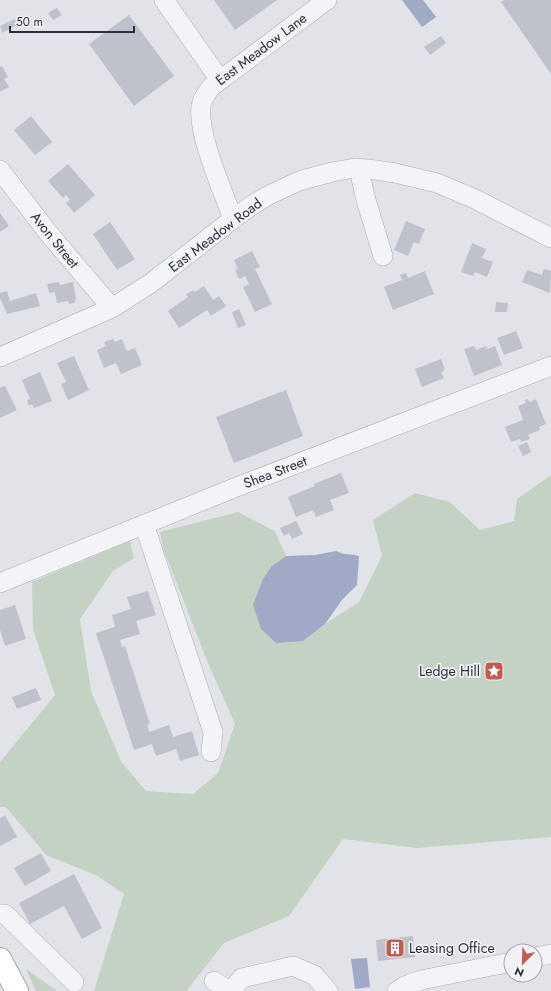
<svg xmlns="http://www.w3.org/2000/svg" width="551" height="991" font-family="Jost,sans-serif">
  <rect width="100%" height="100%" fill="#e2e3e9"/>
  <path fill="#c4d2c3" d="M551 475V837L417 848 343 839 289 916 224 943 187 990 189 991H94L124 894 96 875 46 855 6 807H0V762L55 695 33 630 32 582 130 541 134 558 113 571 80 619 91 691 121 761 146 791 193 794 218 773 235 724 208 663 164 551 160 532 238 512 275 531 286 556 272 566 303 641 325 624 359 602 382 556 373 520 415 493 450 502 480 530 514 521 517 499Z
    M26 969 57 991H36Z"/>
  <path fill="#a0a9c6" d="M402 0H423L436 17 422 27Z
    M336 551C346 556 350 553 359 556L357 585 342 600 325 624 303 641 276 643 261 629 253 605 263 579 272 566 286 556 315 555Z
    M367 958 370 987 355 989 351 959Z"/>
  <path fill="#bfc1cb" d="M214 0H277L235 30Z
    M504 0H551V74L501 2Z
    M57 8 62 15 53 20 48 13Z
    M129 15 174 76 134 106 89 44Z
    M15 19 17 25 2 33 0 26Z
    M441 36 446 43 430 55 424 47Z
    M2 66 8 77 4 79 9 87 0 92V67Z
    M31 116 52 142 35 155 14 130Z
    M68 164 95 195 74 213 66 203 70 200 66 195 63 198 48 181Z
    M0 213 9 226 0 232Z
    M406 221 425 229 419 244 414 242 408 256 394 250Z
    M110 222 135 259 117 270 93 234Z
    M472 243 486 249 482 258 493 262 487 277 475 272 473 276 461 272Z
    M252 251 260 267 255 269 272 304 255 312 243 287 249 284 245 276 239 279 235 270 238 269 234 260Z
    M544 269 551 271 550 293 522 282 527 270 542 275Z
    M425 271 434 294 393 310 384 287 402 280 400 275 406 273 408 278Z
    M59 282 60 285 73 282 76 298 74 303 69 304 68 301 57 303 55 292 49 293 47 284Z
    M204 286 213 300 219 296 226 306 211 316 207 310 179 328 168 311 188 297 186 294 194 290 195 292Z
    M7 291 10 301 36 293 40 306 7 314 0 298V293Z
    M496 302 508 303 507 312H495Z
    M239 309 246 325 238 328 232 312Z
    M516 331 523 348 504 355 497 338Z
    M113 339 115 342 122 339 127 351 135 348 142 365 121 374 116 363 104 368 97 350 106 346 104 342Z
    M474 346 476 350 486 346 487 349 495 346 502 365 474 376 464 349Z
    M74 356 89 390 68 400 61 384 66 382 57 363Z
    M441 359 445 370 441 372 444 378 422 387 415 369Z
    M40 372 52 401 34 408 32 404 29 406 27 400 30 399 22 380Z
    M5 386 17 410 0 418V388Z
    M286 390 303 436 234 463 216 417Z
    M528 399 530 402 536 399 546 424 539 427 540 430 528 435 530 439 521 442 520 439 511 442 505 427 523 420 518 406 526 403 525 400Z
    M527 442 531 452 523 456 518 446Z
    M341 473 349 493 330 500 334 510 316 517 313 510 296 517 288 497 315 486 314 484Z
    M296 521 303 534 292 539 289 533 284 536 280 528Z
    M148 591 156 615 136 621 140 634 120 640 122 647 125 646 150 724 147 725 149 732 169 725 173 737 192 731 199 755 180 761 176 749 156 756 152 744 134 750 96 633 115 627 112 615 131 609 127 597Z
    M15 605 26 639 5 646 0 630V610Z
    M36 688 41 700 17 709 12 697Z
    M5 815 17 837 0 846V818Z
    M41 853 51 871 25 886 14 868Z
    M74 874 102 928 82 939 64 906 30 924 19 903Z
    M413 936 415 957 378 961 376 940Z"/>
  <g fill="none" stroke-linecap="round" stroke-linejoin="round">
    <defs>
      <path id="minor" d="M164 0 220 80
        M359 169 366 200 383 256
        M0 170 49 234 112 308
        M233 219C223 191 197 133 201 106 202 98 207 93 211 87L327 0
        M0 357 112 308 151 283 233 219 251 206 269 195 299 181 332 172 355 168 376 170 395 173 437 183 475 199 551 238
        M144 524 213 732 211 752
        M0 583 234 488 551 366
        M0 914H5L74 982
        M535 957 551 954
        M214 981 229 991
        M231 991 242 978 293 966 314 975 328 991
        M397 991 405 986 421 980 511 962"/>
      <path id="major" d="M0 959 17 991"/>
    </defs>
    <use href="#minor" stroke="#abadb6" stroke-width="20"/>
    <use href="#major" stroke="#a2a5b4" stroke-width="24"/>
    <use href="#minor" stroke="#f4f4f8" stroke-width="19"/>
    <use href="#major" stroke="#fff" stroke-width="22"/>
  </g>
  <defs>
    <symbol id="sight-square" viewBox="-11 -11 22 22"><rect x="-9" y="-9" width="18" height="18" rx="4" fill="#c35b52" stroke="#f1f2f6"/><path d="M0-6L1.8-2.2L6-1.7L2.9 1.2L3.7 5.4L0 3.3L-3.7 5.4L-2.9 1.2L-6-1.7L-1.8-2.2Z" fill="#fff"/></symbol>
    <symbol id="building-square" viewBox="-11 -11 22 22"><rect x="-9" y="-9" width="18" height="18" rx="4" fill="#c35b52" stroke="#f1f2f6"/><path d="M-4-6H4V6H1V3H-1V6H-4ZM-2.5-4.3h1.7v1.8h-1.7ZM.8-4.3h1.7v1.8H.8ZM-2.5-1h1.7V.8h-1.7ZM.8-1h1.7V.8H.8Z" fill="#fff"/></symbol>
  </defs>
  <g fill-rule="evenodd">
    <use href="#sight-square" x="483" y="660" width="22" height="22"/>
    <use href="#building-square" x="384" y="937" width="22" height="22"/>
  </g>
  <g text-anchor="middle" stroke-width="3.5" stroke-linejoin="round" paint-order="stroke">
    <g font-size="14" fill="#2b2e3f" stroke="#f1f2f6">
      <text transform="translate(261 49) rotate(-37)" y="5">East Meadow Lane</text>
      <text transform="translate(215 235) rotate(-37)" y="5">East Meadow Road</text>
      <text transform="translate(55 240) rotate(51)" y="5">Avon Street</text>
      <text transform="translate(275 472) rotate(-21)" y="5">Shea Street</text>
    </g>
    <g font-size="14" fill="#2b2e3f" stroke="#f1f2f6" text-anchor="end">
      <text x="480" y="676">Ledge Hill</text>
      <text x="409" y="953" text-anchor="start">Leasing Office</text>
    </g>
  </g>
  <g transform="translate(523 963) rotate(203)"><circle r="19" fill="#f1f2f6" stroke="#a2a4ad"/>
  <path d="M0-3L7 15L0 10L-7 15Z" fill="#c35b52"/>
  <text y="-6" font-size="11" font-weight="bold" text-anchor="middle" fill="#2b2e3f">N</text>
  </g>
  <path d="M10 26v6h124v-6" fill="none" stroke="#2b2e3f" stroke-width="2"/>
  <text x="16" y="26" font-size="12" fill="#2b2e3f" stroke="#f1f2f6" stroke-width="3" paint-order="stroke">50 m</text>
</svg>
